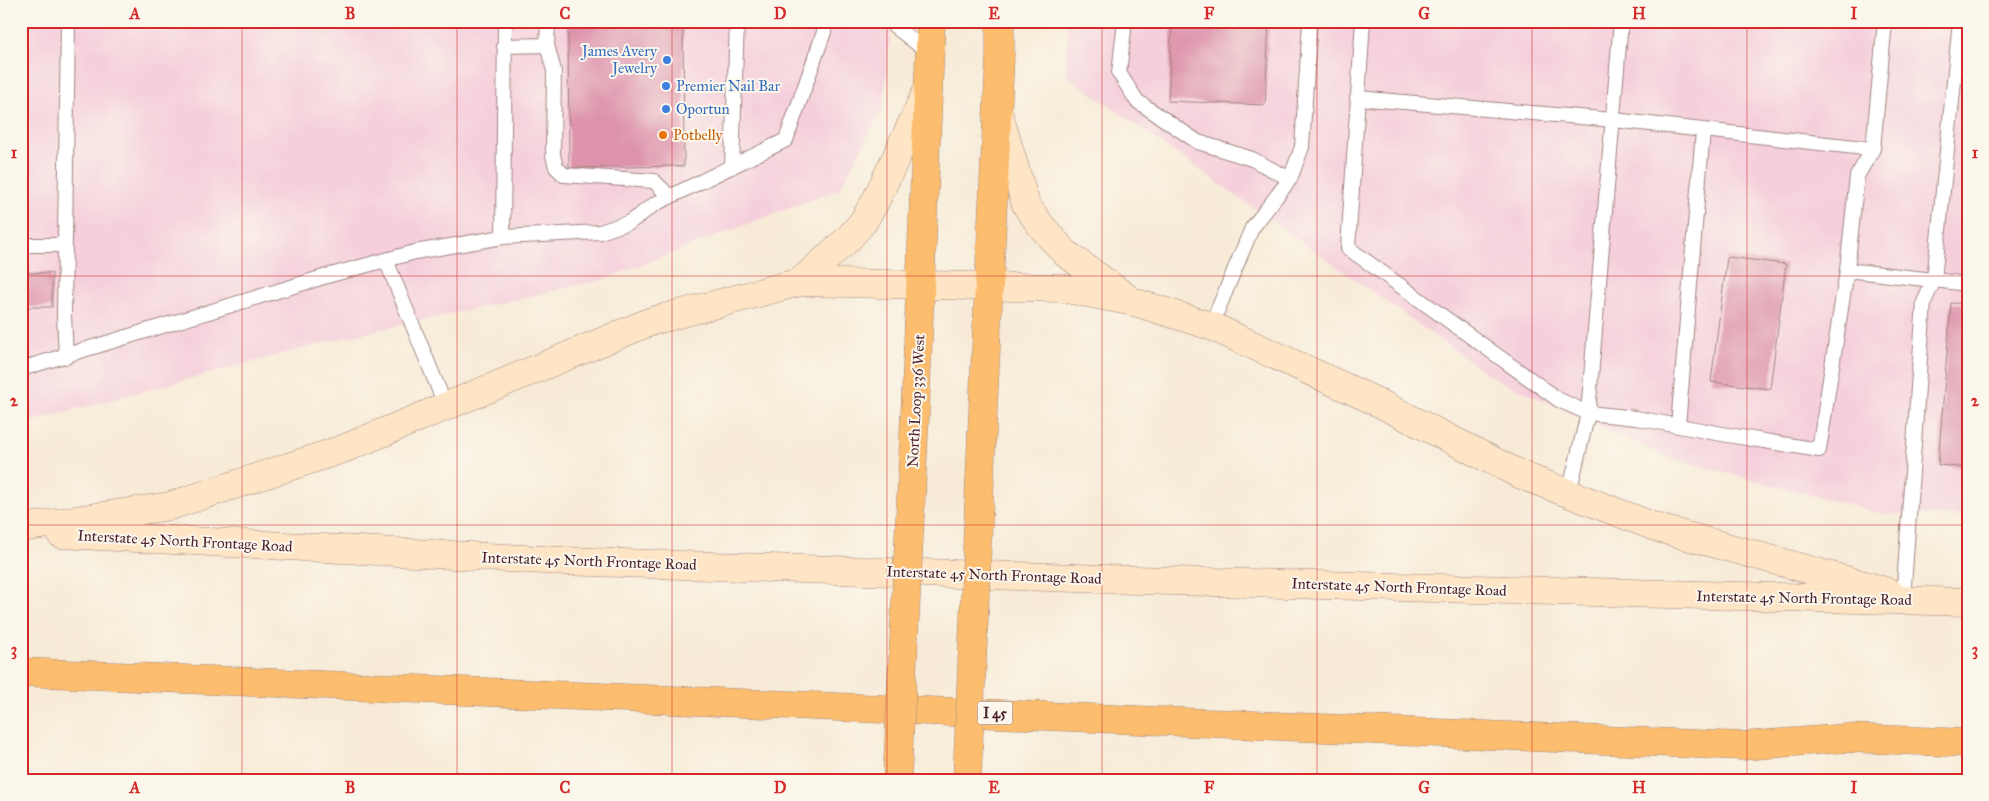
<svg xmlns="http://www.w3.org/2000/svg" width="1989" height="801" font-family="'IM FELL Great Primer',serif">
  <rect width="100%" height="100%" fill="#fbf7ec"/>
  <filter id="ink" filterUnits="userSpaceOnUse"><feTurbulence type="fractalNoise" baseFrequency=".02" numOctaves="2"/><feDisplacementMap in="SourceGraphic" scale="10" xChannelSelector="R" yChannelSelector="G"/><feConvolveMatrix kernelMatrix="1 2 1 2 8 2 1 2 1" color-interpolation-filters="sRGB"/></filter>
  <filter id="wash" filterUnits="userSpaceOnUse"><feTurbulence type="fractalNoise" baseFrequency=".0096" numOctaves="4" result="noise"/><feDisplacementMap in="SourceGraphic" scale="20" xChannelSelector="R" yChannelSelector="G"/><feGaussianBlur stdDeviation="1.12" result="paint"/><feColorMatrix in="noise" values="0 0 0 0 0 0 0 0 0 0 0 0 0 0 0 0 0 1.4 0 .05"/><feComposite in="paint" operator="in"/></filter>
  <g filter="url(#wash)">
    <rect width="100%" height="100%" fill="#f7ebd7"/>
    <path fill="#f5cfdb" d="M21 21H892L883 109 839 189 602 280 338 339 21 424Z
      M1067 21H1968V516L1884 514 1669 458 1494 378 1067 76Z"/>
    <g id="blocks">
      <path fill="#dd93ab" d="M568 21H683L684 166 569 168Z
        M1172 21H1269L1265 105 1168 101Z
        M1727 257 1786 264 1770 389 1711 382Z
        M21 273H52V307H21Z
        M1951 303 1968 304V468L1938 465Z"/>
    </g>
  </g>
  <g filter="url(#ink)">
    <use href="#blocks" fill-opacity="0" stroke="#a08581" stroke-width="1"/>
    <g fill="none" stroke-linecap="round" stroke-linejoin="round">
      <defs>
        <path id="lane" d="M888 21 929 53
          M1125 21 1119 73 1137 101 1198 142 1252 159 1290 179 1252 228 1211 326
          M1363 21 1348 248 1559 400 1588 413 1636 418 1722 434 1819 450 1847 270 1857 176 1873 149 1885 21
          M547 45 554 71 553 155 556 167 564 175 654 181 670 197
          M504 46 547 45 548 21
          M1357 98 1614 120 1873 149
          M732 167 737 21
          M1290 179 1302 147 1310 21
          M503 237 505 21
          M21 245H65
          M386 260 446 407
          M1847 270 1968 284
          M66 357 64 315 68 21
          M21 369 327 276 415 252 503 237 600 232 630 222 655 204 786 140 824 32 825 21
          M1678 426 1703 131
          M1569 493 1588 413 1621 21
          M1903 600 1924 302 1934 280 1960 21"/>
        <path id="secondary" d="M998 112 1026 205 1042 227 1065 253 1126 297
          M800 282 848 239 863 222 875 202 928 89
          M21 528 170 506 343 449 652 321 800 282 1061 288 1134 302 1211 326 1373 400 1521 475 1658 528 1889 592 1895 600
          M61 534 562 561 1135 580 1968 602"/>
        <path id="primary" d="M915 415 931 21
          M982 431 1000 56V21"/>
        <path id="highway" d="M21 672 1742 746 1847 738 1968 743"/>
      </defs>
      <use href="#lane" stroke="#a08581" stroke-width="16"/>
      <use href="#secondary" stroke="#a08581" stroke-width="29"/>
      <use href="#primary" stroke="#a08581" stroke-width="29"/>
      <use href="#highway" stroke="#a08581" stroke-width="29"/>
      <use href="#lane" stroke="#fff" stroke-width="14"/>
      <use href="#secondary" stroke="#fee5c5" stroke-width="28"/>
      <use href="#primary" stroke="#fcbd6e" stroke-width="28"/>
      <use href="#highway" stroke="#fcbd6e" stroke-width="28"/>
      <defs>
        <path id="primary-bridge" d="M897 780 915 415
          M967 780 982 431"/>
      </defs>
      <use href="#primary-bridge" stroke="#a08581" stroke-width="29" stroke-linecap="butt"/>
      <use href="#primary-bridge" stroke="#fcbd6e" stroke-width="28"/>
    </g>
  </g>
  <path fill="none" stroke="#d62828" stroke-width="1" stroke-opacity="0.55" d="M242 21V780M457 21V780M672 21V780M887 21V780M1102 21V780M1317 21V780M1532 21V780M1747 21V780M21 276H1968M21 525H1968"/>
  <g fill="#3f7fe0" stroke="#fbf7ec" stroke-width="2">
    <circle cx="667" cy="60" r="5"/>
    <circle cx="666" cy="86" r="5"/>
    <circle cx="666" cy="109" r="5"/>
  </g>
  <circle fill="#e8710a" stroke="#fbf7ec" stroke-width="2" cx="663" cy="135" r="5"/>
  <g text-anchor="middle" stroke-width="4" stroke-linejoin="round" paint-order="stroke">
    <rect fill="#fbf7ec" stroke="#7f6065" stroke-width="1" x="977.5" y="701.5" width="35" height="23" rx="4"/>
    <g font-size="14" font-weight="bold" fill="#4a1f2b">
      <text x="995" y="718">I 45</text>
    </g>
    <g font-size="15" fill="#366cbe" stroke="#fbf7ec" text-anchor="start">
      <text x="657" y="56" text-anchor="end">James Avery<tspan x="657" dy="17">Jewelry</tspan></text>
      <text x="676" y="91">Premier Nail Bar</text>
      <text x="676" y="114">Oportun</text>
    </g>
    <g font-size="15" fill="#c56008" stroke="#fbf7ec" text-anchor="start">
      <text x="673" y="140">Potbelly</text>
    </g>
    <g font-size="15" fill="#4a1f2b" stroke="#fbf7ec">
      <text transform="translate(916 401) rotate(-87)" y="5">North Loop 336 West</text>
      <text transform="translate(185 541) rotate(3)" y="5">Interstate 45 North Frontage Road</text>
      <text transform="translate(589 561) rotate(2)" y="5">Interstate 45 North Frontage Road</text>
      <text transform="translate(994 575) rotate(2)" y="5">Interstate 45 North Frontage Road</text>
      <text transform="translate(1399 587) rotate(2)" y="5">Interstate 45 North Frontage Road</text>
      <text transform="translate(1804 598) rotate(1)" y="5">Interstate 45 North Frontage Road</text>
    </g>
  </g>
  <rect width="1989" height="801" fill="none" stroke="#fbf7ec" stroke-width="55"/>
  <rect x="28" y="28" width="1934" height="746" fill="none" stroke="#d62828" stroke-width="2"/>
  <g font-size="16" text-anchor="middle" font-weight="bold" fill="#d62828">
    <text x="135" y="19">A</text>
    <text x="350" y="19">B</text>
    <text x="565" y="19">C</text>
    <text x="780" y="19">D</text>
    <text x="994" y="19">E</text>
    <text x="1209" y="19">F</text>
    <text x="1424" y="19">G</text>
    <text x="1639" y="19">H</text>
    <text x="1854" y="19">I</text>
    <text x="14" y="158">1</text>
    <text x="1975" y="158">1</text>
    <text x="14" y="406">2</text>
    <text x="1975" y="406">2</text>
    <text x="14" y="655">3</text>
    <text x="1975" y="655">3</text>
    <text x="135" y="793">A</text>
    <text x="350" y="793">B</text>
    <text x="565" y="793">C</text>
    <text x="780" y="793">D</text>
    <text x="994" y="793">E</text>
    <text x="1209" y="793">F</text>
    <text x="1424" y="793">G</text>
    <text x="1639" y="793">H</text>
    <text x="1854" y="793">I</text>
  </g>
</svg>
